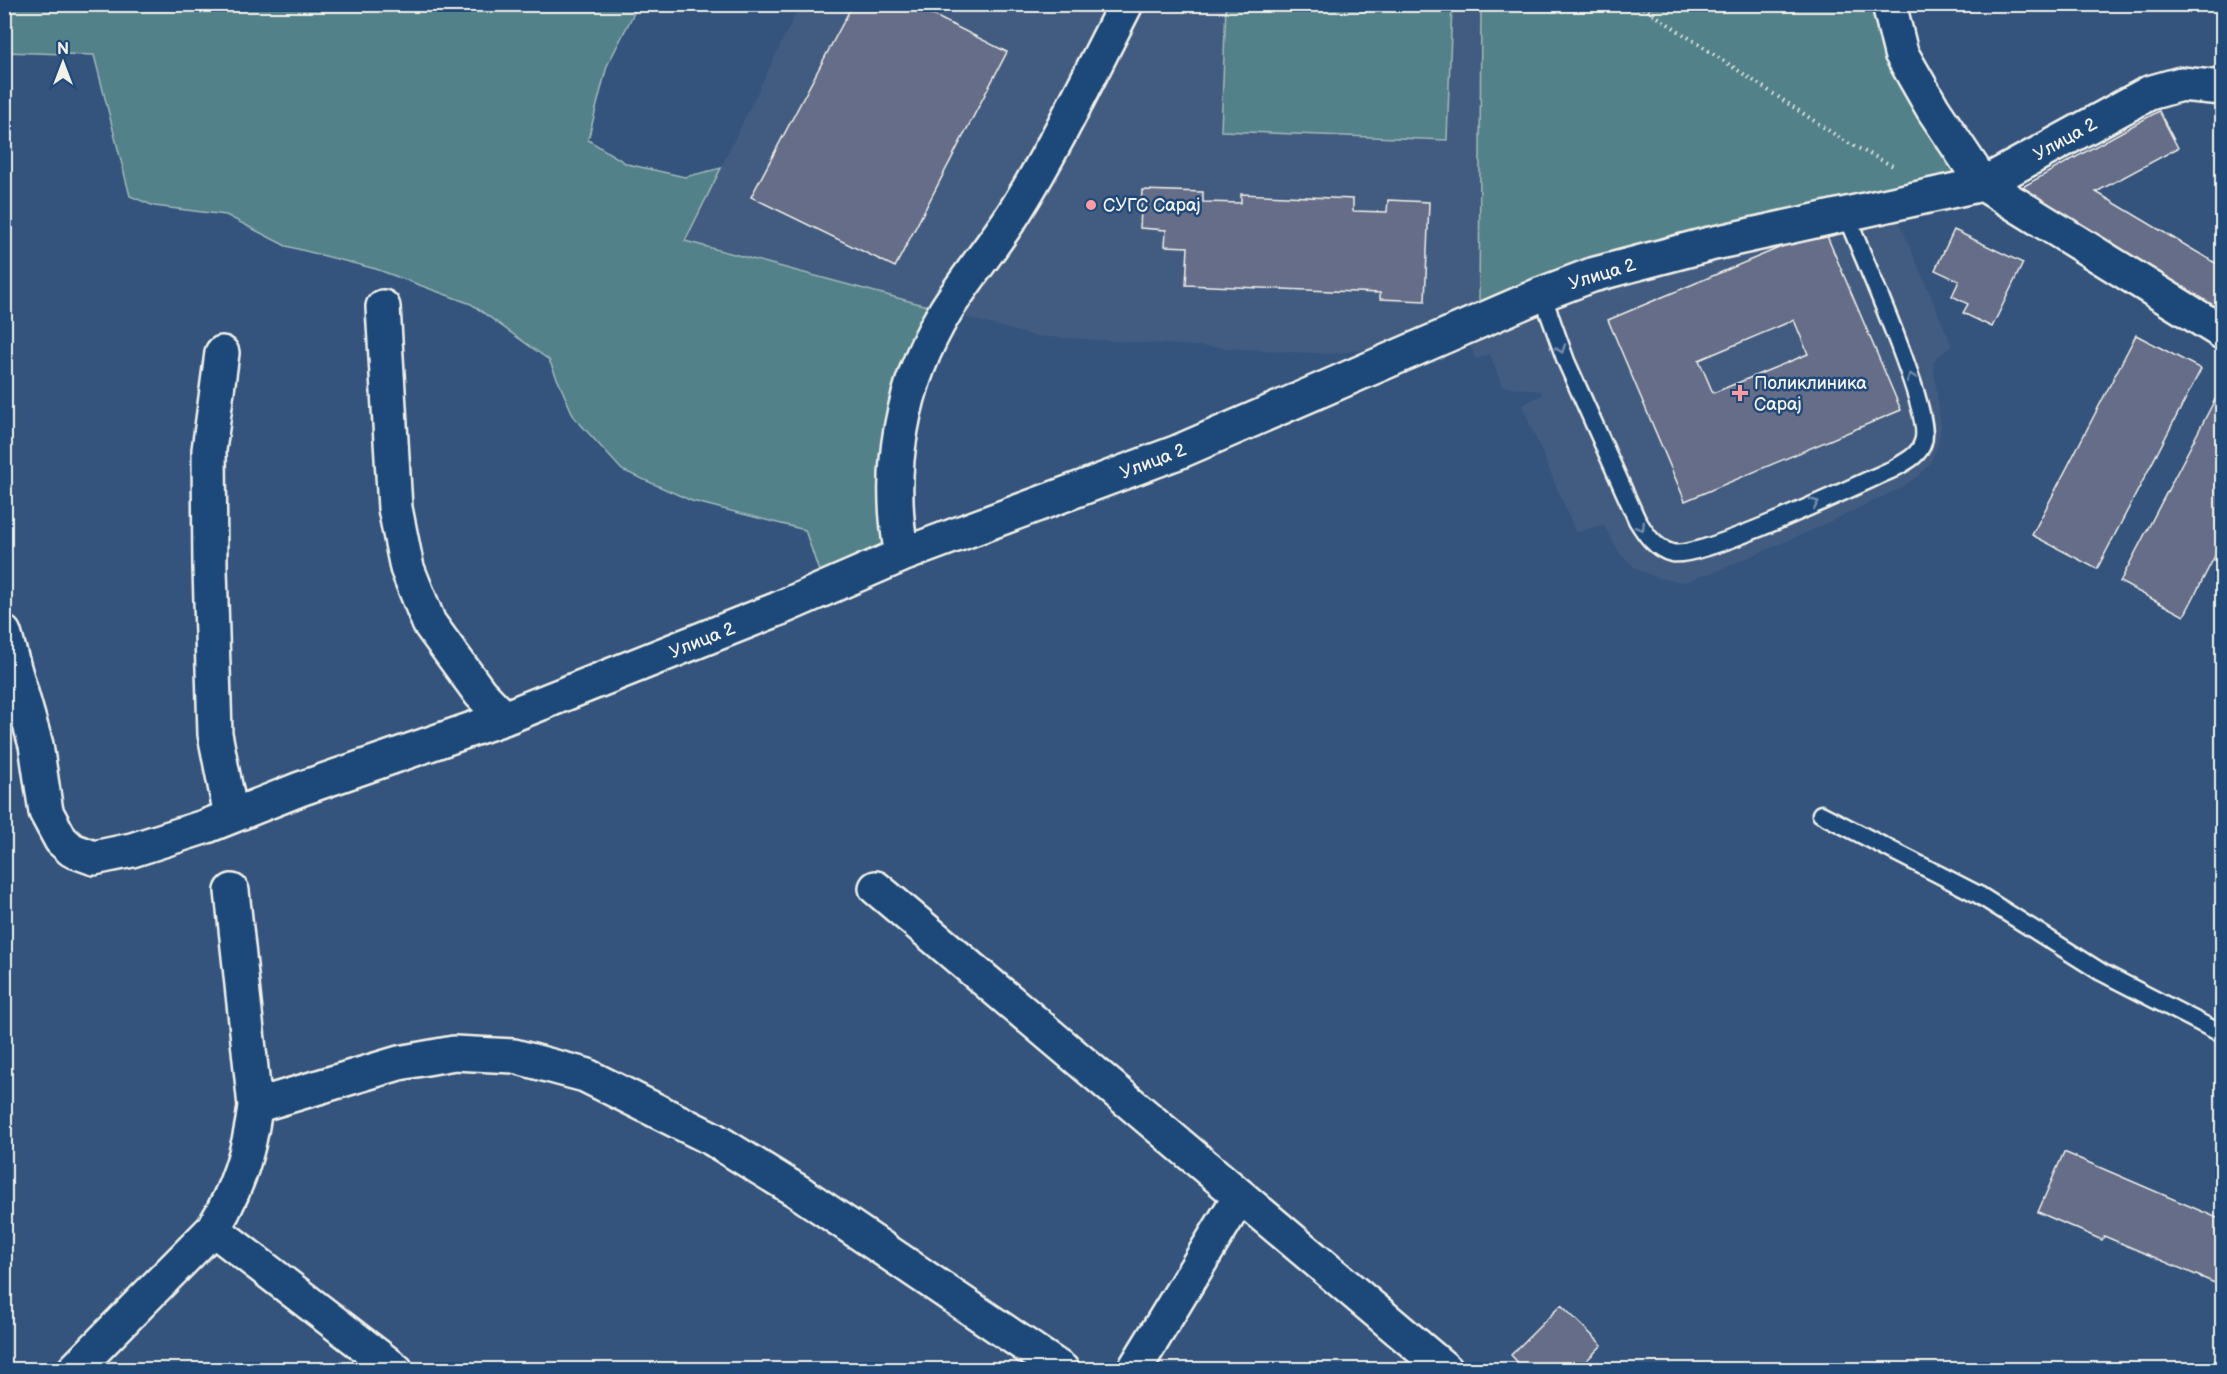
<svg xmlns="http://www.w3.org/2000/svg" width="2227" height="1374" font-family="'Balsamiq Sans',sans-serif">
  <rect width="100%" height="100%" fill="#34547e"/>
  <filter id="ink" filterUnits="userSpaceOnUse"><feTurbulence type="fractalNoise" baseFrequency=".0167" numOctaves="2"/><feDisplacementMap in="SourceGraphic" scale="12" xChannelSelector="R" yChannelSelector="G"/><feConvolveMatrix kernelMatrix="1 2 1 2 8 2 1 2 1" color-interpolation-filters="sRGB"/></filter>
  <g filter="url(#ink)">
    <path fill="#435c81" d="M800 5H1481L1479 310 1387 347 1328 354 1034 336 685 241Z
      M1891 203 1952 346 1937 357 1933 363 1941 426 1938 445 1930 463 1919 475 1901 488 1812 530 1719 570 1683 582 1658 578 1637 569 1621 555 1603 524 1576 533 1522 405 1542 395 1541 391 1502 386 1490 354 1476 359 1464 329Z"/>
    <path fill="#52818a" stroke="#a3b9b9" stroke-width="1.5" d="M4 5H638L607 66 588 140 627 164 685 177 721 168 685 241 946 311 922 357 902 555 825 589 805 530 692 501 622 470 574 417 549 360 471 304 376 269 286 246 226 215 154 206 130 196 94 55 5 52Z
      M1226 5H1452L1447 140 1221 131Z
      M1481 5H1889L1983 184 1479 310Z"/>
    <path fill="#656d89" stroke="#f4f1e8" stroke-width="1.5" fill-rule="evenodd" d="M853 4H911L1007 52 895 267 751 197Z
      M2159 111 2178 148 2096 192 2222 267V312L2015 191Z
      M1142 190 1203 192V202L1241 203V194L1353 199V211L1387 212 1388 200 1429 202 1425 301 1380 299V293L1186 285 1188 247 1165 246 1166 230 1140 228Z
      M1824 229 1901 410 1685 501 1608 320ZM1794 320 1808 354 1713 393 1699 360Z
      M1954 230 2023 263 1992 327 1963 313 1968 304 1952 296 1959 281 1935 270Z
      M2136 335 2201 369 2097 569 2032 535Z
      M2222 386V542L2184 616 2120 582Z
      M2064 1152 2222 1220V1286L2104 1236 2102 1240 2038 1212Z
      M1561 1305 1602 1345 1577 1370H1525L1511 1355Z"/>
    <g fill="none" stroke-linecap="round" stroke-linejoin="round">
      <defs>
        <path id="service" d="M1542 294 1566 361 1637 520C1645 533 1655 549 1672 553 1700 560 1857 485 1893 469 1905 462 1919 456 1923 442 1934 414 1860 250 1845 213
          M1821 814 1979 895 2101 972 2222 1034"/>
        <path id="minor" d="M1889 4 1901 53 1933 109 1983 184 2222 332
          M383 307 395 508 407 568 429 623 480 693 504 718 778 609 902 555 1178 452 1542 294 1592 275 1710 244 1983 184 2149 93 2181 84 2222 88
          M222 353 209 450 210 568 215 734 231 816
          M902 555C886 471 901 384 946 310 967 277 993 246 1014 213 1056 146 1090 74 1126 4
          M4 633 36 745 46 812 61 840 72 850 94 858 132 850 207 826 300 789 504 718
          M876 888 1446 1370
          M255 1106 399 1063 454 1053 514 1056 585 1075 713 1139 799 1192 1062 1370
          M213 1229 396 1370
          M74 1370 213 1229C236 1192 250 1150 255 1106L232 891
          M1134 1370 1240 1196"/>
      </defs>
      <use href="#service" stroke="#f4f1e8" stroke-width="21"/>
      <use href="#minor" stroke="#f4f1e8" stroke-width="38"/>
      <path stroke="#f4f1e8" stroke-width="4" stroke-dasharray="1.5 4.5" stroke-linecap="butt" d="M1638 4 1846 142 1895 167"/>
      <use href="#service" stroke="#1f4a7a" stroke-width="16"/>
      <use href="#minor" stroke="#1f4a7a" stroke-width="33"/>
    </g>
    <defs><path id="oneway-chevron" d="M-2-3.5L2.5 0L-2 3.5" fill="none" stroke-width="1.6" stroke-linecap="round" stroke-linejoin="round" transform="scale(1.5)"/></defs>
    <g stroke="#748da6">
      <use href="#oneway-chevron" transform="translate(1561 349) rotate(71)"/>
      <use href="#oneway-chevron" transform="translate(1911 377) rotate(-111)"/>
      <use href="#oneway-chevron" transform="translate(1815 503) rotate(-23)"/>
      <use href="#oneway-chevron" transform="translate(1641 527) rotate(58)"/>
    </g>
  </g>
  <g fill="#ff9aa2" stroke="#1f4a7a" stroke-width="2">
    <circle cx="1091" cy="205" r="6"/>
    <path d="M1737 384h6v6h6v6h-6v6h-6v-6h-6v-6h6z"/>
  </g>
  <g text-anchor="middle" stroke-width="5" stroke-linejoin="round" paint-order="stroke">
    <g font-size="18" fill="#f4f1e8" stroke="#1f4a7a">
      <text transform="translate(2065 139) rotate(-29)" y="6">Улица 2</text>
      <text transform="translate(1602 274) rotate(-17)" y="6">Улица 2</text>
      <text transform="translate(1153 461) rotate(-21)" y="6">Улица 2</text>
      <text transform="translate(702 640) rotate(-22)" y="6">Улица 2</text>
    </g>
    <g font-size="18" fill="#f4f1e8" stroke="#1f4a7a" text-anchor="start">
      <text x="1103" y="211">СУГС Сарај</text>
      <text x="1754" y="389">Поликлиника<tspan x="1754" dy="21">Сарај</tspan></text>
    </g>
  </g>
  <rect width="2227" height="1374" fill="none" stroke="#1f4a7a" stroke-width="24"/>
  <rect x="12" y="12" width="2203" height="1350" fill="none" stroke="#f4f1e8" stroke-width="2" filter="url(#ink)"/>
  <g transform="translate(63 63)" stroke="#1f4a7a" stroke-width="4.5" paint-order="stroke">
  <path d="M0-4.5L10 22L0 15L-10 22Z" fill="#f4f1e8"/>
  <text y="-9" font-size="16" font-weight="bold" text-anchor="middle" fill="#f4f1e8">N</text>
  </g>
</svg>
